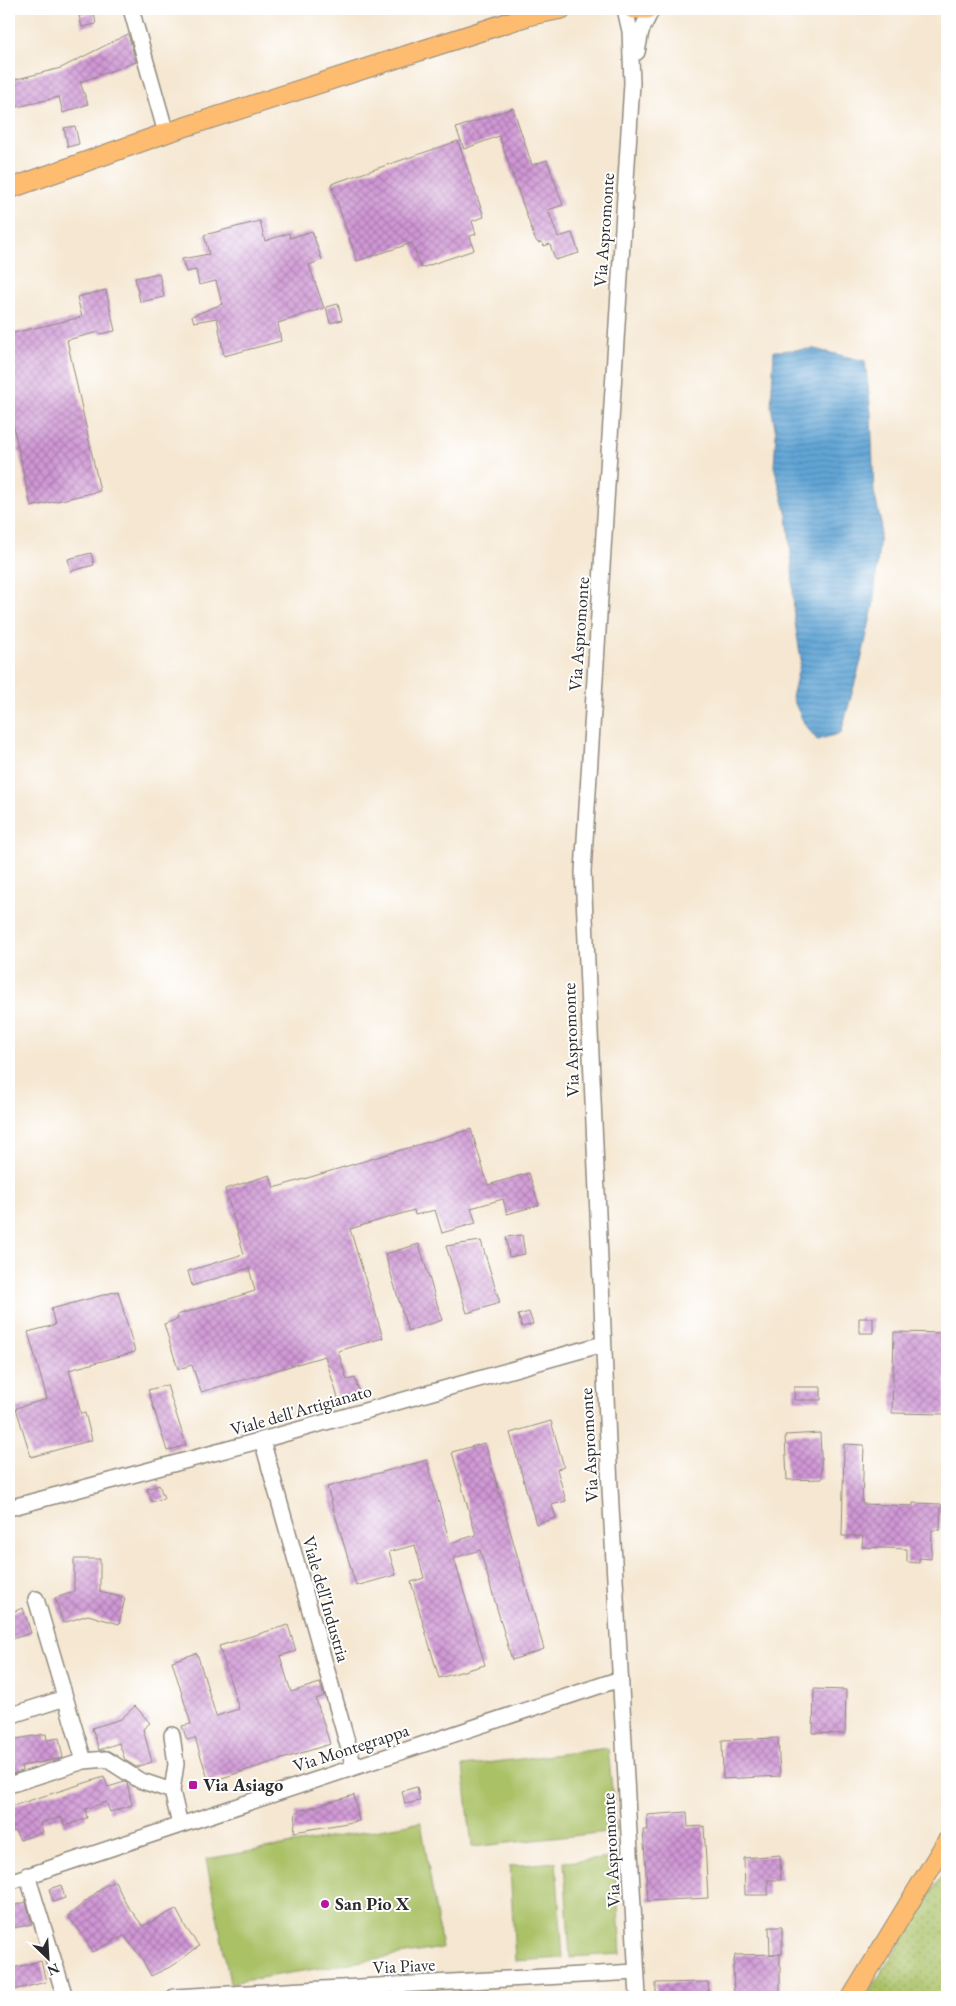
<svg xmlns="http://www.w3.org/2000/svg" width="956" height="2006" font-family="'EB Garamond',serif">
  <defs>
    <pattern id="grass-dots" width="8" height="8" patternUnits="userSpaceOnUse" patternTransform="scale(1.25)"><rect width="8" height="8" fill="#aac166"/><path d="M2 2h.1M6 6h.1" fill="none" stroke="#8b9d54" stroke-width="1.8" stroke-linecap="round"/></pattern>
    <pattern id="water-rules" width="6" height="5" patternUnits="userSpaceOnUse" patternTransform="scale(1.25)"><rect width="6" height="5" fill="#61a5d6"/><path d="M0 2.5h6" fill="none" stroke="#5087ae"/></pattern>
    <pattern id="building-cross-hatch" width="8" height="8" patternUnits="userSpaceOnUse" patternTransform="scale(1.25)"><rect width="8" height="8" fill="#d097d5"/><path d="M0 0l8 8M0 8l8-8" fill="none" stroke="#a97bad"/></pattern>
  </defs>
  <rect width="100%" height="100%" fill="#fff"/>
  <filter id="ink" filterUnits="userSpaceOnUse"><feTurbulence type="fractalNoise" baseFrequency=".02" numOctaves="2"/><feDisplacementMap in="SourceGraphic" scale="10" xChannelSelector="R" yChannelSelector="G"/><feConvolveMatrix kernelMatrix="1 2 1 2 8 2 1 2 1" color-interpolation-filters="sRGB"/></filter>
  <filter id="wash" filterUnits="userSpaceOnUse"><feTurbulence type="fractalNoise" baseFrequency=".0096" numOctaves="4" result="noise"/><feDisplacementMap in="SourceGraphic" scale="20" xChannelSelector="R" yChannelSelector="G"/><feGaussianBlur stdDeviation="1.12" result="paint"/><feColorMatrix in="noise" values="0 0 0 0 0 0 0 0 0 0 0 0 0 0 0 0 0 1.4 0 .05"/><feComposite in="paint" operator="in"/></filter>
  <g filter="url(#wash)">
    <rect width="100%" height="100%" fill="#f5e7d1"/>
    <path fill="url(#grass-dots)" stroke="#6a7648" d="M947 1867V1997H866Z"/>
    <path fill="#aac166" stroke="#6a7648" d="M608 1748 616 1831 472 1847 463 1766Z
      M421 1822 442 1948 230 1983 206 1859Z
      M615 1858 621 1954 570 1957 564 1862Z
      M556 1862 563 1958 515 1961 510 1866Z"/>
    <path fill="url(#water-rules)" stroke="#466880" d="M814 349 865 361 871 413 874 492 881 523 873 607 861 661 841 733 817 740 804 723 792 697 801 659 794 617 792 564 787 515 774 466 776 433 771 406 774 351Z"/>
    <g id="blocks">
      <path fill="url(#building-cross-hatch)" d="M94 13 96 24 82 27 79 16Z
        M128 34 136 62 80 82 88 104 63 113 59 97 9 109V81L61 68Z
        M513 108 532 165 547 160 558 191 563 205 548 210 558 237 572 233 579 253 555 260 550 244 544 246 542 242 538 243 535 239 499 136 464 149 456 128Z
        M75 126 79 144 68 147 64 128Z
        M458 141 484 217 472 221 476 234 470 236 474 250 421 268 412 243 357 261 331 184Z
        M260 221 265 241 289 233 290 238 312 231 322 260 309 265 324 308 278 323 281 341 224 356 217 318 194 322 192 316 222 304 216 281 199 285 196 270 186 272 182 259 209 254 204 235Z
        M159 273 164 297 140 302 135 278Z
        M106 290 115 331 100 334 99 332 67 340 100 491 31 507 9 406V334L82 317 77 297Z
        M338 304 342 320 330 323 326 307Z
        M91 553 94 565 71 571 68 559Z
        M471 1129 488 1185 529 1173 539 1205 507 1214 503 1199 471 1208 476 1223 442 1233 435 1210 415 1215 414 1210 350 1229 383 1338 338 1351 347 1380 355 1378 360 1395 339 1401 325 1356 201 1392 192 1365 178 1369 164 1324 178 1319 177 1315 255 1291 249 1268 192 1286 188 1271 244 1254 225 1189 270 1175 274 1188Z
        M522 1235 525 1254 509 1257 506 1237Z
        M481 1241 500 1303 467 1313 446 1246Z
        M419 1244 442 1320 408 1331 385 1254Z
        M118 1291 135 1352 69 1370 81 1414 85 1413 92 1440 31 1457 16 1408 47 1399 28 1332 55 1325 51 1309Z
        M529 1312 533 1324 522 1327 518 1315Z
        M859 1318H873V1333H859Z
        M894 1332 947 1333 945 1414 892 1413Z
        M167 1385 186 1445 167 1451 148 1390Z
        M794 1387H821V1400H794Z
        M551 1421 564 1467 557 1469 566 1501 552 1505 556 1518 536 1524 510 1433Z
        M820 1433 822 1479 787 1480 785 1435Z
        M485 1443 544 1649 512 1660 480 1550 454 1558 485 1665 439 1678 411 1582 424 1578 415 1545 389 1552 396 1575 356 1586 327 1487 427 1460 450 1543 476 1535 452 1452Z
        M844 1444 864 1445 862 1504 913 1506V1503L941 1504 940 1530H932L931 1559 919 1558V1563L907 1562V1549L862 1547 863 1536H842Z
        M159 1485 164 1498 152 1502 147 1489Z
        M74 1559H100V1592L125 1598 119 1624 88 1615 63 1623 55 1598 74 1592Z
        M23 1608 31 1633 9 1640V1613Z
        M288 1625 296 1651 280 1656 291 1692 320 1683 324 1696 316 1699 330 1744 209 1782 195 1738 187 1740 182 1726 191 1724 172 1661 197 1653 216 1716 239 1709 219 1646Z
        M814 1689 846 1690 845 1734 813 1733Z
        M135 1706 150 1723 143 1729 152 1762 136 1767 125 1760 119 1743 99 1750 92 1728 121 1719Z
        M15 1734 16 1739 46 1734 47 1740 59 1738 63 1758 21 1766 22 1771 9 1775V1735Z
        M778 1738 780 1776 723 1779 722 1740Z
        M104 1777 108 1787 125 1782 127 1783 132 1805 110 1812 106 1802 85 1809 87 1818 65 1826 61 1817 40 1823 43 1832 20 1840 15 1831 9 1832V1807Z
        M417 1787 420 1801 405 1804 402 1791Z
        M354 1795 359 1821 294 1832 296 1812Z
        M687 1812 688 1827 704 1826 708 1898 648 1901 643 1830H648L647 1815Z
        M780 1855 781 1880H768V1895H745L744 1858Z
        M115 1881 126 1904 143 1926 176 1909 186 1928 199 1946 174 1965 151 1976 141 1957 124 1936 92 1952 81 1932 68 1916 103 1887Z
        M61 1885 65 1898 53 1902 49 1889Z
        M26 1902 32 1924 9 1929V1907Z
        M769 1927H782V1954H770Z
        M780 1954V1997H734L733 1968 735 1955Z
        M41 1961 46 1982 9 1991V1969Z
        M708 1982 709 1997H656V1983Z"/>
    </g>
  </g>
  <g filter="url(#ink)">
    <use href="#blocks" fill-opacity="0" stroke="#90897e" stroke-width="1"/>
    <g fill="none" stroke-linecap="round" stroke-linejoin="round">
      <defs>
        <path id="minor" d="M131 9 166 133
          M625 9 630 31 632 83 583 872 610 1488 638 1997
          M637 52 641 31 652 9
          M262 1440 354 1767
          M9 1508 262 1440 603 1344
          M36 1599 84 1761
          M9 1716 65 1698
          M172 1735 176 1764 172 1791 180 1825
          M9 1785 84 1761 106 1759 139 1780 172 1791
          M27 1875 65 1997
          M9 1882 620 1679
          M174 1997 636 1972"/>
        <path id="major" d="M633 9H648
          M9 189 166 133 528 16 562 9
          M852 1997 947 1841"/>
      </defs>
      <use href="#minor" stroke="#90897e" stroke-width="18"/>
      <use href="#major" stroke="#90897e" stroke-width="21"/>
      <use href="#minor" stroke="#fff" stroke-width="15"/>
      <use href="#major" stroke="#fdbc6f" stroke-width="19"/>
    </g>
  </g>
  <g fill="#b5179e" stroke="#fff" stroke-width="2">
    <rect x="188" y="1780" width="10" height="10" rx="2.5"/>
    <circle cx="325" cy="1904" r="5"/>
  </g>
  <g text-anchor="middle" stroke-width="4" stroke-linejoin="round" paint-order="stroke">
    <g font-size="18" fill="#2b2b2b" stroke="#fff">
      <text transform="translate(604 230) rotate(-86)" y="6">Via Aspromonte</text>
      <text transform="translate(579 634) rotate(-86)" y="6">Via Aspromonte</text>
      <text transform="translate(571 1040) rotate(-92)" y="6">Via Aspromonte</text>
      <text transform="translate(301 1410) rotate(-16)" y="6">Viale dell'Artigianato</text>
      <text transform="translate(589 1445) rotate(-93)" y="6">Via Aspromonte</text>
      <text transform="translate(326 1599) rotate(74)" y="6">Viale dell'Industria</text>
      <text transform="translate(351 1748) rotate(-18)" y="6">Via Montegrappa</text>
      <text transform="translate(611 1850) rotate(-93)" y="6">Via Aspromonte</text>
      <text transform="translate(404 1966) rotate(-3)" y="6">Via Piave</text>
    </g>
    <g font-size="18" font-weight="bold" fill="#2b2b2b" stroke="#fff" text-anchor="start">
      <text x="203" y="1791">Via Asiago</text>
      <text x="335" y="1910">San Pio X</text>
    </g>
  </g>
  <rect width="956" height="2006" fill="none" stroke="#fff" stroke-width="30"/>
  <g transform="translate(48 1958) rotate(155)" stroke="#ffffff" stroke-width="4" paint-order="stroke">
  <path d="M0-4L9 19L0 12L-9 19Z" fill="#2b2b2b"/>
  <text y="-8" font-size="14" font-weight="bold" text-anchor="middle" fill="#2b2b2b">N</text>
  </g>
</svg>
